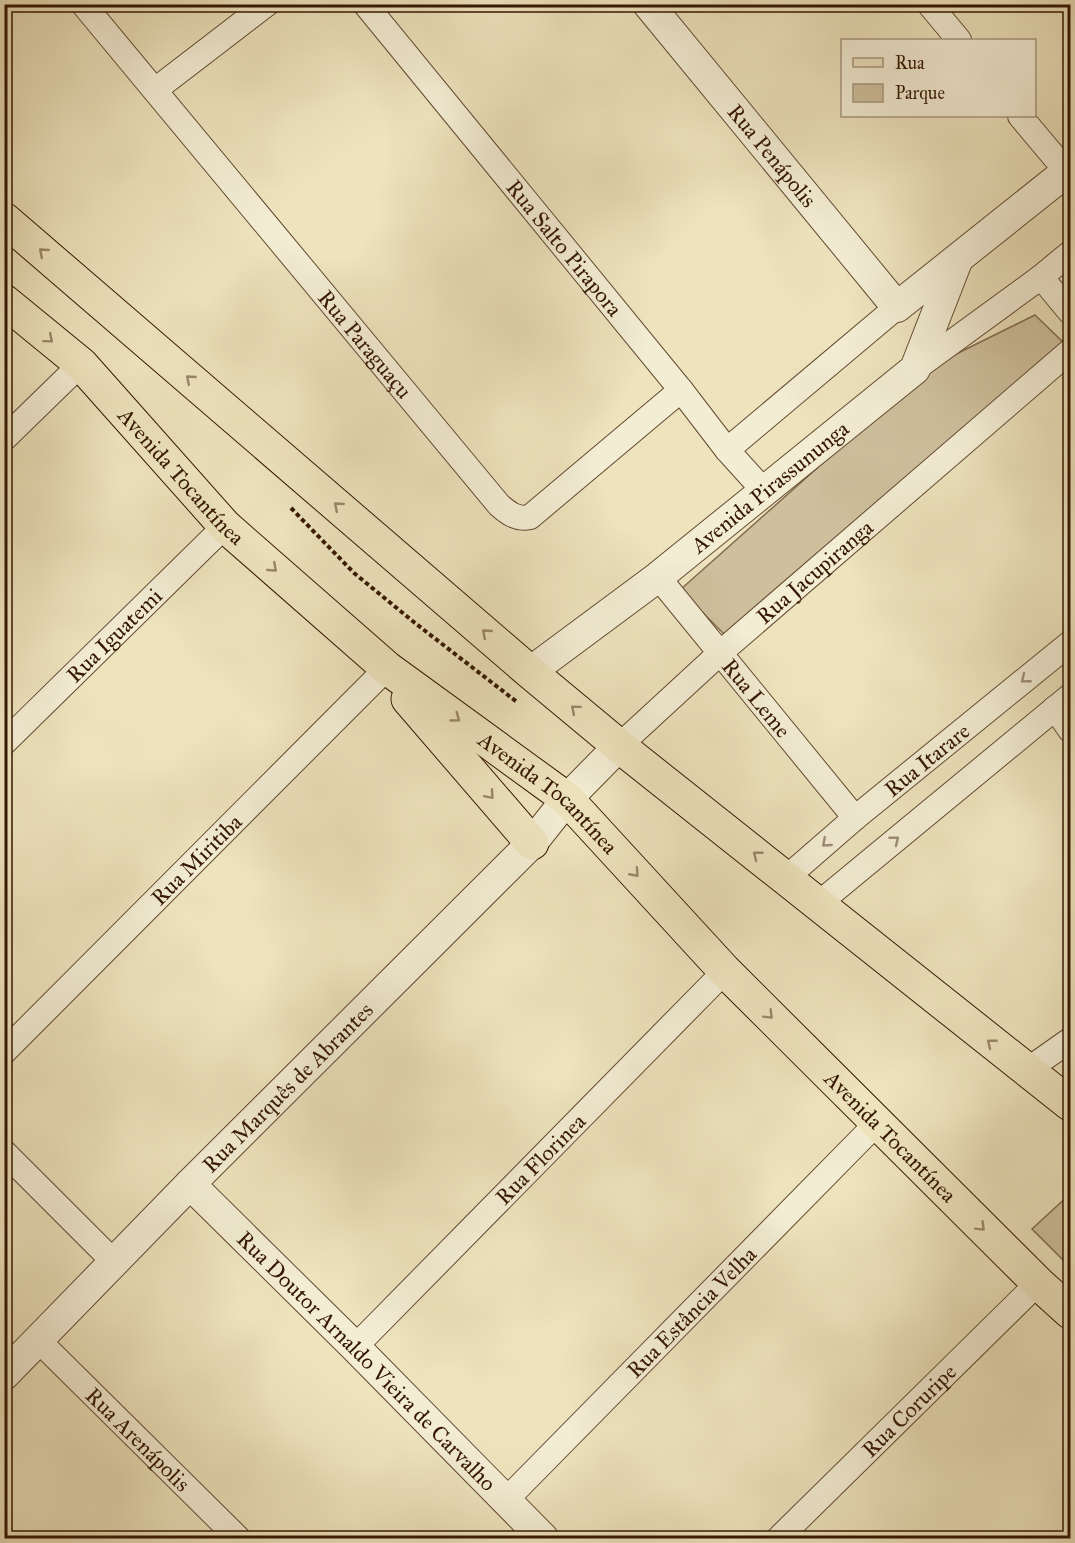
<svg xmlns="http://www.w3.org/2000/svg" width="1075" height="1543" font-family="'IM FELL Great Primer',serif">
  <rect width="100%" height="100%" fill="#ede3bd"/>
  <filter id="stains"><feTurbulence type="fractalNoise" baseFrequency=".00333" numOctaves="4"/><feColorMatrix values="0 0 0 0 .2 0 0 0 0 .09 0 0 0 0 .02 0 0 0 .5 -.17"/></filter>
  <radialGradient id="worn" r=".72"><stop offset=".6" stop-color="#630" stop-opacity="0"/><stop offset="1" stop-color="#630" stop-opacity=".3"/></radialGradient>
  <path fill="#cec09d" stroke="#826c50" stroke-width="1.5" d="M1035 315 1066 345 725 635 680 590 932 366Z
    M1070 1194V1267L1032 1229Z"/>
  <g fill="none" stroke-linecap="round" stroke-linejoin="round">
    <defs>
      <g id="minor">
        <path id="s1" d="M83 4 499 505C508 513 517 520 530 517L681 390"/>
        <path id="s2" d="M365 4 681 390 727 450 764 491"/>
        <path d="M929 4 959 40"/>
        <path d="M155 90 267 4"/>
        <path d="M1020 116 1067 172"/>
        <path d="M1041 277 1070 312"/>
        <path d="M915 369 1041 277 1070 253"/>
        <path d="M4 439 81 364"/>
        <path d="M727 450 897 307"/>
        <path id="s3" d="M658 577 855 818"/>
        <path d="M1055 708 1070 730"/>
        <path id="s4" d="M4 743 225 526"/>
        <path id="s5" d="M619 746 720 653 1070 351"/>
        <path id="s6" d="M786 878 855 818 1070 643"/>
        <path d="M818 904 1070 696"/>
        <path id="s7" d="M4 1052 387 668"/>
        <path d="M1026 1071 1070 1040"/>
        <path d="M4 1152 114 1262"/>
        <path id="s8" d="M38 1340 238 1538"/>
        <path id="s9" d="M355 1347 725 971"/>
        <path id="s10" d="M506 1500 877 1123"/>
        <path id="s11" d="M779 1538 1038 1283"/>
      </g>
      <g id="tertiary">
        <path id="s12" d="M648 4 897 307 1070 169"/>
        <path id="s13" d="M530 672 658 577 915 369 957 261"/>
        <path id="s14" d="M190 1184 355 1347 543 1538"/>
        <path id="s15" d="M4 1375 190 1184 532 843 567 799 619 746"/>
      </g>
      <g id="primary">
        <path d="M4 219 530 672 619 746 1070 1104"/>
        <path id="s16" d="M4 301 81 364 225 526 387 668 567 799 725 971 1038 1283 1070 1312"/>
        <path d="M408 699 532 843"/>
      </g>
    </defs>
    <use href="#minor" stroke="#634a31" stroke-width="26"/>
    <use href="#tertiary" stroke="#634a31" stroke-width="32"/>
    <use href="#primary" stroke="#351702" stroke-width="35"/>
    <path stroke="#351702" stroke-width="4" stroke-dasharray="4.5 3" stroke-linecap="butt" d="M291 508 354 573 415 623 517 702"/>
    <use href="#minor" stroke="#f3edd4" stroke-width="24"/>
    <use href="#tertiary" stroke="#f3edd4" stroke-width="30"/>
    <use href="#primary" stroke="#ede3bd" stroke-width="33"/>
  </g>
  <defs><path id="oneway-chevron" d="M-2-3.5L2.5 0L-2 3.5" fill="none" stroke-width="1.6" stroke-linecap="round" stroke-linejoin="round" transform="scale(1.5)"/></defs>
  <g stroke="#9a8769">
    <use href="#oneway-chevron" transform="translate(43 252) rotate(-139)"/>
    <use href="#oneway-chevron" transform="translate(49 339) rotate(40)"/>
    <use href="#oneway-chevron" transform="translate(190 379) rotate(-139)"/>
    <use href="#oneway-chevron" transform="translate(338 506) rotate(-139)"/>
    <use href="#oneway-chevron" transform="translate(273 568) rotate(41)"/>
    <use href="#oneway-chevron" transform="translate(486 633) rotate(-139)"/>
    <use href="#oneway-chevron" transform="translate(575 709) rotate(-140)"/>
    <use href="#oneway-chevron" transform="translate(456 718) rotate(36)"/>
    <use href="#oneway-chevron" transform="translate(490 795) rotate(49)"/>
    <use href="#oneway-chevron" transform="translate(757 855) rotate(-142)"/>
    <use href="#oneway-chevron" transform="translate(635 873) rotate(48)"/>
    <use href="#oneway-chevron" transform="translate(769 1015) rotate(45)"/>
    <use href="#oneway-chevron" transform="translate(991 1043) rotate(-141)"/>
    <use href="#oneway-chevron" transform="translate(981 1227) rotate(45)"/>
  </g>
  <g stroke="#9e8d76">
    <use href="#oneway-chevron" transform="translate(1025 679) rotate(141)"/>
    <use href="#oneway-chevron" transform="translate(895 840) rotate(-39)"/>
    <use href="#oneway-chevron" transform="translate(826 843) rotate(139)"/>
  </g>
  <g text-anchor="middle" stroke-width="4.5" stroke-linejoin="round" paint-order="stroke">
    <g font-size="22" fill="#351702" stroke="#f3edd4">
      <text dy="8" stroke="none"><textPath href="#s12" startOffset="196">Rua Penápolis</textPath></text>
      <text dy="8" stroke="none"><textPath href="#s2" startOffset="315">Rua Salto Pirapora</textPath></text>
      <text dy="8" stroke="none"><textPath href="#s1" startOffset="442">Rua Paraguaçu</textPath></text>
      <text dy="8" stroke="none"><textPath href="#s16" startOffset="250">Avenida Tocantínea</textPath></text>
      <text dy="8" stroke="none"><textPath href="#s13" startOffset="303">Avenida Pirassununga</textPath></text>
      <text dy="8" stroke="none"><textPath href="#s5" startOffset="262">Rua Jacupiranga</textPath></text>
      <text dy="8" stroke="none"><textPath href="#s4" startOffset="154">Rua Iguatemi</textPath></text>
      <text dy="8" stroke="none"><textPath href="#s3" startOffset="156">Rua Leme</textPath></text>
      <text dy="8" stroke="none"><textPath href="#s6" startOffset="184">Rua Itarare</textPath></text>
      <text dy="8" stroke="none"><textPath href="#s16" startOffset="736">Avenida Tocantínea</textPath></text>
      <text dy="8" stroke="none"><textPath href="#s7" startOffset="272">Rua Miritiba</textPath></text>
      <text dy="8" stroke="none"><textPath href="#s15" startOffset="404">Rua Marquês de Abrantes</textPath></text>
      <text dy="8" stroke="none"><textPath href="#s16" startOffset="1222">Avenida Tocantínea</textPath></text>
      <text dy="8" stroke="none"><textPath href="#s9" startOffset="264">Rua Florinea</textPath></text>
      <text dy="8" stroke="none"><textPath href="#s10" startOffset="264">Rua Estância Velha</textPath></text>
      <text dy="8" stroke="none"><textPath href="#s14" startOffset="250">Rua Doutor Arnaldo Vieira de Carvalho</textPath></text>
      <text dy="8" stroke="none"><textPath href="#s11" startOffset="182">Rua Coruripe</textPath></text>
      <text dy="8" stroke="none"><textPath href="#s8" startOffset="141">Rua Arenápolis</textPath></text>
    </g>
  </g>
  <rect width="1075" height="1543" fill="none" stroke="#ede3bd" stroke-width="24"/>
  <rect x="6" y="6" width="1063" height="1531" fill="none" stroke="#351702" stroke-width="3"/>
  <rect x="12" y="12" width="1051" height="1519" fill="none" stroke="#351702" stroke-width="1.5"/>
  <rect x="841" y="39" width="195" height="78" fill="#f3edd4" stroke="#a79780" stroke-width="1.5"/>
  <rect x="853" y="58" width="30" height="9" fill="#ede3bd" stroke="#a79780" stroke-width="1.5"/>
  <text x="895" y="69" font-size="18" fill="#351702">Rua</text>
  <rect x="853" y="84" width="30" height="18" fill="#cec09d" stroke="#a79780" stroke-width="1.5"/>
  <text x="895" y="99" font-size="18" fill="#351702">Parque</text>
  <rect width="100%" height="100%" filter="url(#stains)"/>
  <rect width="100%" height="100%" fill="url(#worn)"/>
</svg>
